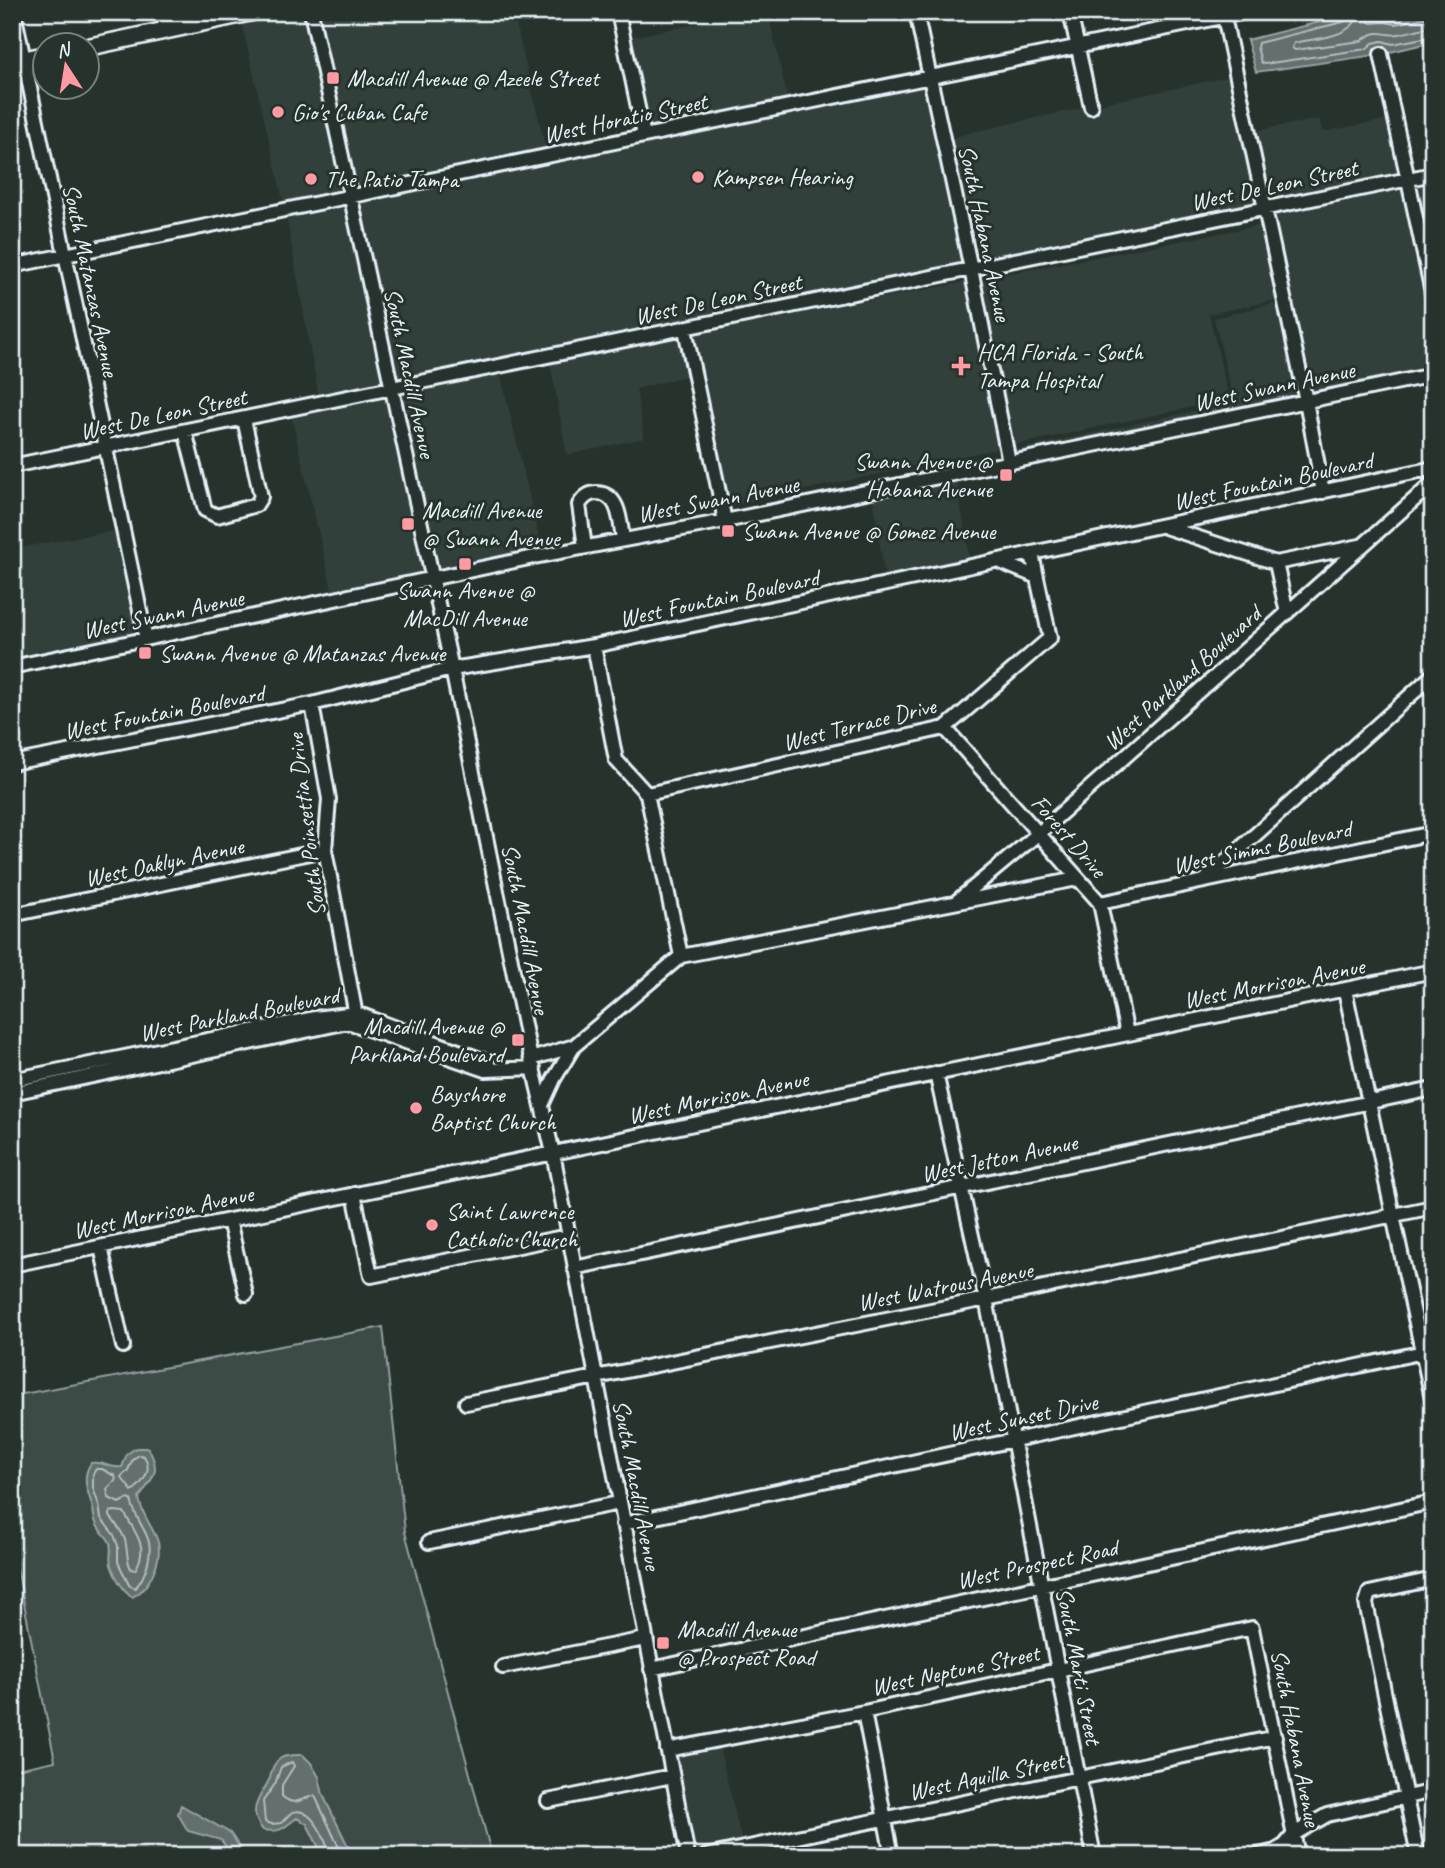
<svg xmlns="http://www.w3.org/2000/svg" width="1445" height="1868" font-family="Caveat,sans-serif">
  <rect width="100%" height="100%" fill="#26332d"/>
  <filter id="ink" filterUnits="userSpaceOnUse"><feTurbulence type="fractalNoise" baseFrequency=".0143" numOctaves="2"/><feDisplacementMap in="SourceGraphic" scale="14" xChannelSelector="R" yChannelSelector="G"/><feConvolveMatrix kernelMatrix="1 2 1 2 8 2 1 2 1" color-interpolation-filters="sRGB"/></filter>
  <g filter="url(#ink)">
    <path fill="#333f3a" d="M279 12H306L344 192 284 204 241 20Z
      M317 12H513L546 150 354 190Z
      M752 12H768L788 101 648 129 632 37Z
      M1232 76 1259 204 975 263 949 139 972 132 1086 107 1088 113 1097 111 1096 105Z
      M925 82 965 265 395 382 357 201Z
      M1319 119 1322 132 1390 119 1402 175 1269 202 1254 131Z
      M1433 180V273L1414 184Z
      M1404 186 1433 322V369L1310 395 1272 213Z
      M347 203 386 384 319 398 286 215Z
      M1262 225 1277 300 1209 314 1229 399 730 506 694 334Z
      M1280 302 1300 397 1013 456 1011 451 1231 403 1233 398 1214 318Z
      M681 335 689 375 636 389 644 438 567 455 550 362Z
      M500 372 542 550 437 572 398 393Z
      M388 395 427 574 333 594 291 415Z
      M956 478 970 561 885 579 873 496Z
      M118 530 140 635 12 662V549Z
      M719 1746 742 1842 692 1853 673 1755Z"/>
    <path fill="#3e4b47" stroke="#939ea0" stroke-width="2" d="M383 1327 405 1532 492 1856H12V1770L55 1761 12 1542V1396Z"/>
    <path fill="#636f6d" stroke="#98a3a5" stroke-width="2" d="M1360 12 1433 13V42L1386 53 1385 48 1376 49V55L1256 72 1247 40Z
      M136 1448H148C162 1472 153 1477 139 1498 141 1514 151 1524 157 1539 164 1557 149 1590 132 1597 122 1589 115 1577 111 1565 109 1558 112 1550 110 1543 107 1535 100 1532 97 1525 94 1520 94 1515 93 1509 89 1492 80 1480 91 1463 105 1461 110 1469 122 1467L127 1454Z
      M303 1755 311 1763 319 1777 323 1795 348 1846 350 1856H323L307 1824 297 1818C283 1827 283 1833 263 1830 245 1809 262 1796 270 1778 272 1770 273 1763 281 1758 288 1754 295 1755 303 1755Z
      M181 1805 230 1833 246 1856H233L221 1840 188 1831 178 1814Z"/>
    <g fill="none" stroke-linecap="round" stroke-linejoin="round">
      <path stroke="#b3bdc0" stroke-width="2" d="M1349 12 1348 18 1343 22 1258 43 1257 47 1261 62 1264 64 1366 49 1373 43 1382 41 1393 44 1433 36
        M1358 12C1356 38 1314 38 1294 43L1292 48 1295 50 1361 41C1381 26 1382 37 1399 34 1410 32 1421 28 1433 27
        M1369 12 1368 21 1371 23 1384 22 1396 24 1433 16
        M139 1455 144 1456C153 1469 144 1483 132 1491L121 1477 128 1470 133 1459Z
        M96 1469H102L115 1476 116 1480 107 1489 109 1498 119 1503 128 1499 131 1500C138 1531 158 1534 146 1569 143 1577 141 1582 135 1588L129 1585 118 1562V1546L114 1535 101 1518 99 1505 93 1488V1474Z
        M114 1511 124 1512C135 1534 150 1546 135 1570L131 1569C126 1559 128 1551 125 1540 122 1530 115 1524 110 1516V1512Z
        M329 1856C328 1842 312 1806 293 1812 288 1814 285 1820 281 1823L272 1824 265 1822 263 1801 275 1784 281 1767 292 1762 294 1766 282 1785V1796C295 1809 303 1796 315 1796L343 1856"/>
      <defs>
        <path id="minor" d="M14 12 146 639
          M163 12 166 30
          M311 12 452 669 531 1059 553 1153 688 1856
          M618 12 644 136
          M916 12 971 269 1009 462
          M1070 12 1091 107
          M1223 12 1306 401 1323 492
          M1381 54 1433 297
          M12 266 1246 12
          M685 329 725 521
          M185 431 205 510 217 516 256 505 261 497 244 419
          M12 466 1433 174
          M1165 527 1276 563 1360 546
          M585 547 579 505C583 498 588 493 597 493 620 494 620 522 623 539
          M998 561 1037 577
          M1276 563 1287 613
          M594 646 616 760 647 794 681 956
          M12 667 534 557 725 521 1433 375
          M312 704 329 799 325 850 357 1021
          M945 728 1100 903 1127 1034
          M12 763 312 704 452 669 594 646 1433 468
          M647 794 945 728 1050 638 1032 554
          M1204 881 1433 675
          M956 902 1039 833 1433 483
          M1100 903 1433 833
          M12 915 325 850
          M1345 990 1433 1403
          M531 1059 574 1046 681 956 1077 879
          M936 1073 986 1299 1094 1856
          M12 1080 315 1018 356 1013 488 1062
          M12 1093 348 1022 486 1070 534 1068
          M542 1105 554 1079 574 1046
          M354 1194 371 1276 568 1236
          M229 1220 246 1294
          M101 1247 123 1346
          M12 1265 1433 971
          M574 1268 1433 1089
          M466 1403 986 1299 1433 1207
          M623 1524 1433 1350
          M429 1542 619 1503
          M503 1667 645 1639
          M651 1669 1433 1502
          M864 1712 892 1856
          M667 1750 864 1712 1252 1628 1298 1856
          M548 1801 672 1776
          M706 1856 1275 1737
          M1254 1856 1276 1851 1285 1845 1294 1834 1327 1815 1433 1791
          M1418 1856 1366 1603 1369 1593 1433 1579"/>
        <path id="major" d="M88 47 252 12
          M12 62 46 55"/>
      </defs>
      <use href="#minor" stroke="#e8f1f8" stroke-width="18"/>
      <use href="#major" stroke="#e8f1f8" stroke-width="21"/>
      <use href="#minor" stroke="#26332d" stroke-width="12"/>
      <use href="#major" stroke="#26332d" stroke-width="16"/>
    </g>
  </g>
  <g fill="#ff9aa2" stroke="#26332d" stroke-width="2.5">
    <rect x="326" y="71" width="14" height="14" rx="3.5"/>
    <circle cx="278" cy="112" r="7"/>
    <circle cx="698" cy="177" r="7"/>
    <circle cx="311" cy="179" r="7"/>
    <path d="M957.5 355.5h7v7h7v7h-7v7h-7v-7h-7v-7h7z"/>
    <rect x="999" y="468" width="14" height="14" rx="3.5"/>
    <rect x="401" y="517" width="14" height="14" rx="3.5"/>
    <rect x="721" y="524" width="14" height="14" rx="3.5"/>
    <rect x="458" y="557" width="14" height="14" rx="3.5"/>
    <rect x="138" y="646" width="14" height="14" rx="3.5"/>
    <rect x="511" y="1033" width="14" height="14" rx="3.5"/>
    <circle cx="416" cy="1108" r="7"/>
    <circle cx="432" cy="1225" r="7"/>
    <rect x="656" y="1636" width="14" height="14" rx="3.5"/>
  </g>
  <g text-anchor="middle" stroke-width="6" stroke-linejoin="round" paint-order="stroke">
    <g font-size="24" fill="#e8f1f8" stroke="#26332d" text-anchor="start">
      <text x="347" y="86">Macdill Avenue @ Azeele Street</text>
      <text x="292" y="120">Gio's Cuban Cafe</text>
      <text x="712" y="185">Kampsen Hearing</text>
      <text x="325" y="187">The Patio Tampa</text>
      <text x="977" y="360">HCA Florida - South<tspan x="977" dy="28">Tampa Hospital</tspan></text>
      <text x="992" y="469" text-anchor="end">Swann Avenue @<tspan x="992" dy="28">Habana Avenue</tspan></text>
      <text x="422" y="518">Macdill Avenue<tspan x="422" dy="28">@ Swann Avenue</tspan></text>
      <text x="742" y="539">Swann Avenue @ Gomez Avenue</text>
      <text x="465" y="598" text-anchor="middle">Swann Avenue @<tspan x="465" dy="28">MacDill Avenue</tspan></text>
      <text x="159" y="661">Swann Avenue @ Matanzas Avenue</text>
      <text x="504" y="1034" text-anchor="end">Macdill Avenue @<tspan x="504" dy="28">Parkland Boulevard</tspan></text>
      <text x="430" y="1102">Bayshore<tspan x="430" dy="28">Baptist Church</tspan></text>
      <text x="446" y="1219">Saint Lawrence<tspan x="446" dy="28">Catholic Church</tspan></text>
      <text x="677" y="1637">Macdill Avenue<tspan x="677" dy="28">@ Prospect Road</tspan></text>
    </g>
    <g font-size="24" fill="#e8f1f8" stroke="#26332d">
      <text transform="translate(625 118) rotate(-12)" y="8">West Horatio Street</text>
      <text transform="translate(1274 185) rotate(-12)" y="8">West De Leon Street</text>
      <text transform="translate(985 233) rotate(78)" y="8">South Habana Avenue</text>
      <text transform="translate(91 280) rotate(78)" y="8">South Matanzas Avenue</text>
      <text transform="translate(718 299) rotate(-12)" y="8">West De Leon Street</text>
      <text transform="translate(410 373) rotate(78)" y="8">South Macdill Avenue</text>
      <text transform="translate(1274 386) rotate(-12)" y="8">West Swann Avenue</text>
      <text transform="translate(163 414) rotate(-12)" y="8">West De Leon Street</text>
      <text transform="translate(1273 481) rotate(-12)" y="8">West Fountain Boulevard</text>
      <text transform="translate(718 499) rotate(-11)" y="8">West Swann Avenue</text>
      <text transform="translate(719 598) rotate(-12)" y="8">West Fountain Boulevard</text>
      <text transform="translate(163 614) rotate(-12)" y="8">West Swann Avenue</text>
      <text transform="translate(1182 678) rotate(-42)" y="8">West Parkland Boulevard</text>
      <text transform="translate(164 712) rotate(-11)" y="8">West Fountain Boulevard</text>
      <text transform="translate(859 724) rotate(-14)" y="8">West Terrace Drive</text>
      <text transform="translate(306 825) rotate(-97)" y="8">South Poinsettia Drive</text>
      <text transform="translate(1069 836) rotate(49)" y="8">Forest Drive</text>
      <text transform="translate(1262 847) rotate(-12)" y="8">West Simms Boulevard</text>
      <text transform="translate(164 862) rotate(-12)" y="8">West Oaklyn Avenue</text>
      <text transform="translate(526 929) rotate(79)" y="8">South Macdill Avenue</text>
      <text transform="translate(1274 983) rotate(-11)" y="8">West Morrison Avenue</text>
      <text transform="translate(239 1014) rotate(-11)" y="8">West Parkland Boulevard</text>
      <text transform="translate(718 1097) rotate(-12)" y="8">West Morrison Avenue</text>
      <text transform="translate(999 1158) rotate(-12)" y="8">West Jetton Avenue</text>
      <text transform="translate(163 1212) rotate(-12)" y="8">West Morrison Avenue</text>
      <text transform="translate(945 1286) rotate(-11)" y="8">West Watrous Avenue</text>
      <text transform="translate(1023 1417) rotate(-12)" y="8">West Sunset Drive</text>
      <text transform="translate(637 1485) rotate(79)" y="8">South Macdill Avenue</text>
      <text transform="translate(1037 1564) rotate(-12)" y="8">West Prospect Road</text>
      <text transform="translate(1079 1666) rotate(79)" y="8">South Marti Street</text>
      <text transform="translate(955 1670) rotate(-12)" y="8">West Neptune Street</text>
      <text transform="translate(1296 1738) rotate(79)" y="8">South Habana Avenue</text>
      <text transform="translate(986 1776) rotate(-12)" y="8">West Aquilla Street</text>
    </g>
  </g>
  <rect width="1445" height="1868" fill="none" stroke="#26332d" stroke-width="42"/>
  <rect x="21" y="21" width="1403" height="1826" fill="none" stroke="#e8f1f8" stroke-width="2.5" filter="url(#ink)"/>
  <g transform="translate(66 66) rotate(348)"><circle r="33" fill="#26332d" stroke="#747f7e" stroke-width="2"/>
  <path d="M0-5L12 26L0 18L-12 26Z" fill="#ff9aa2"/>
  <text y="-10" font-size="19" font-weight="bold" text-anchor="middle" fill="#e8f1f8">N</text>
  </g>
</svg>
